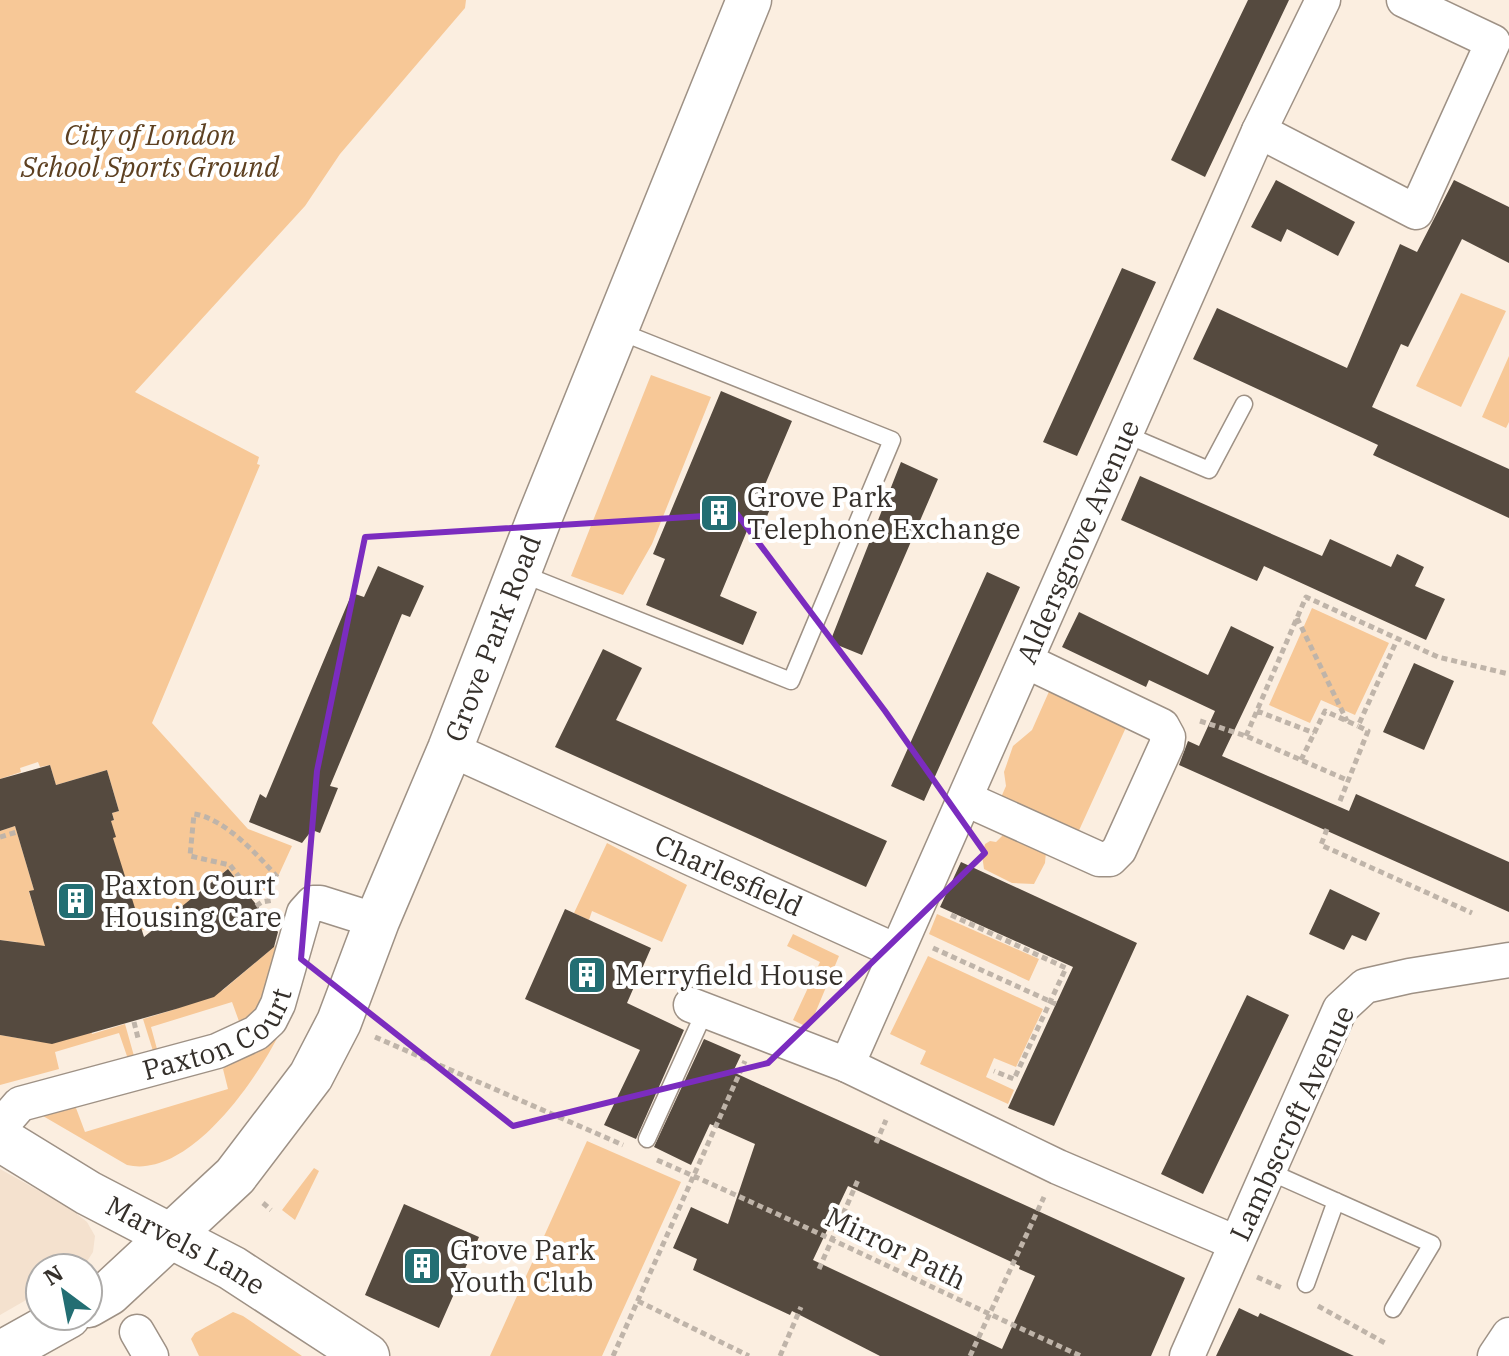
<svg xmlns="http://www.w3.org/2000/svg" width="1509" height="1356" font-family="'IBM Plex Serif',serif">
  <rect width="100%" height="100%" fill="#fbeee0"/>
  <path fill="#f4e1ce" d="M0 1169 68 1207 87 1222 95 1236 93 1252 84 1266 40 1268V1292L0 1315Z"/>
  <path fill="#f7c897" d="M0 0H466L465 8 340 154 305 206 135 392 259 457 257 464 260 465 152 723 248 829 292 846 270 894 262 893 254 900 228 869 195 893 197 896 184 918 130 934 127 882 110 839 111 821 114 820 112 813 119 811 107 770 56 785 50 765 40 767 38 762 20 768 21 772 0 779Z
    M1461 293 1506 311 1461 407 1416 386Z
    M1509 356V422L1506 428 1482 417Z
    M651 375 711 397 652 544 623 595 571 576Z
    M1312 608 1389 643 1355 715 1321 700 1310 723 1269 705Z
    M1051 687 1128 723 1076 837 999 802 1006 786 1004 772 1013 746 1032 730Z
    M15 826 34 890 29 892 34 909 60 954 16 947 17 942 0 940V831Z
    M1008 830 1046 852 1045 863 1034 884 1012 883 984 869 982 855 985 844 990 841 996 842Z
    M607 843 687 885 662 942 592 911 589 920 574 913Z
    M937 914 1039 959 1029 981 929 934Z
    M793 934 839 956 809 1028 793 1020 820 962 787 946Z
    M281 941 259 1016 240 1024 232 1002 151 1027 157 1049 153 1051 143 1019 176 1009 205 995 223 990Z
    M928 956 1043 1009 1016 1067 994 1058 986 1077 1014 1090 1008 1104 920 1064 926 1051 890 1034Z
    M286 1020C264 1070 192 1180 127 1165L43 1116C50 1107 66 1107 76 1108L85 1132 228 1089 223 1069Z
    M125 1024 134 1056 128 1059 119 1033 55 1052 59 1069 0 1085V1035L42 1042 90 1028 92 1034Z
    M587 1141 681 1182 602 1356H490Z
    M314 1168 319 1171 295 1220 282 1210Z
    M233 1312 243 1316 302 1356H199L191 1339 195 1333Z"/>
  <path fill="#554a3f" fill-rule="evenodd" d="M1248 0H1289L1205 177 1171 160Z
    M1276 180 1355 222 1338 256 1287 229 1281 242 1251 227Z
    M1454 180 1509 207V263L1462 239 1408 347 1401 344 1372 407 1509 469V518L1373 455 1378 445 1193 359 1217 308 1347 368 1400 244 1417 252Z
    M1122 268 1156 282 1077 456 1043 442Z
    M721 391 792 421 761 494 774 499 761 531 749 526 720 596 757 612 743 645 646 605 665 559 653 554Z
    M901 462 938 479 862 655 830 642Z
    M1140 476 1322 556 1330 539 1391 567 1397 554 1424 567 1415 586 1445 599 1426 640 1264 566 1257 581 1121 520Z
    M378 566 424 586 410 617 402 614 330 786 338 788 320 833 312 830 302 843 249 822 260 794 266 798 352 593 364 597Z
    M987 572 1020 587 924 801 891 786Z
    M1079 612 1208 675 1231 626 1274 647 1222 756 1349 811 1356 794 1509 862V912L1179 765 1188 741 1199 746 1215 711 1149 680 1146 687 1062 647Z
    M603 649 642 668 616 720 887 841 866 887 555 747Z
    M1414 663 1454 681 1424 750 1383 732Z
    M50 765 56 785 107 770 119 811 112 813 114 820 111 821 116 837 113 838 144 937 228 869 278 932 274 947 214 997 176 1009 52 1044 0 1035V940L45 946 29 891 34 890 15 826 0 831V779Z
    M961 862 1137 943 1054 1126 1008 1108 1073 967 940 907Z
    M1330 889 1380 913 1366 941 1352 935 1344 950 1309 934Z
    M565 909 651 948 627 1003 684 1030 636 1139 604 1125 640 1050 525 999Z
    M1247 995 1289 1015 1203 1194 1161 1174Z
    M704 1039 741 1055 733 1072 1185 1278 1151 1356H880L792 1311 790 1315 693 1270 697 1259 673 1248 691 1207 728 1224 755 1144 710 1124 691 1165 654 1147ZM848 1186 1020 1266 1019 1269 1035 1276 1002 1349 813 1260Z
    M404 1204 479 1237 439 1328 365 1295Z
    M1239 1308 1258 1317 1260 1313 1354 1356H1216Z"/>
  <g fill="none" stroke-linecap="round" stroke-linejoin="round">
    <defs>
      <path id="lane" d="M1127 435 1209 470 1244 404
        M520 573 791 681 892 440 616 330
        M647 1139 705 1011
        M1268 1171 1432 1244 1393 1309
        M1306 1284 1336 1201"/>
      <g id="street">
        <path d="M1259 131 1416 212 1493 42 1404 0"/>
        <path id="s1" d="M450 749 896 951"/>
        <path d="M966 799 1099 859H1110L1119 850 1167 744 1168 737 1162 726 1026 661"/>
        <path d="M691 1005 847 1065"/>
        <path id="s2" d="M0 1127 20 1104 217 1051 256 1033 270 1020 278 1004 304 913 313 903H320L377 921"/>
        <path id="s3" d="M1236 1243 1058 1167 847 1065 1259 131 1323 0"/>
        <path d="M137 1332 151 1356"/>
        <path d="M1187 1356 1340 1009 1365 986 1409 976 1509 960"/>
        <path d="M1495 1356 1509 1335"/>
      </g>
      <g id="secondary">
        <path id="s4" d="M0 1139 88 1193 232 1268 367 1356"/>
        <path id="s5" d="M88 1305 109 1293 235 1176 311 1076 339 1022 377 921 450 749 539 519 749 0"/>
        <path d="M0 1354 68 1316"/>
      </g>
    </defs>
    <use href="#lane" stroke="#9e9185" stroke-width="19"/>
    <use href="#street" stroke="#9e9185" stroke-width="37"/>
    <use href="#secondary" stroke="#9e9185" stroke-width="47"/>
    <path stroke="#bfb4a9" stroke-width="5" stroke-dasharray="6 4" stroke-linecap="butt" d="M1297 618 1347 721
      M1257 711 1314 733
      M1200 721 1246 736 1347 780
      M1246 736 1306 597 1438 657 1509 674
      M1301 760 1325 711 1358 726
      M1340 801 1368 731 1358 726 1397 640
      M1327 829 1321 845 1472 913
      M0 837 17 832
      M242 886 244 883 230 865 190 856 194 814C224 818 258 855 278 878
      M256 906 262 902 273 900
      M951 915 1066 968 1014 1079 994 1071
      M933 948 1056 1004
      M134 1022 138 1038
      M375 1037 623 1145
      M876 1143 886 1120
      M657 1160C800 1222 939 1292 1081 1356
      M263 1203 271 1210
      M819 1269 858 1180
      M1257 1277 1284 1289
      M638 1301 749 1356
      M1318 1306 1385 1343
      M613 1356 745 1061
      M780 1356 801 1307
      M970 1356 1044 1197"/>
    <use href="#lane" stroke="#fff" stroke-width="16"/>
    <use href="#street" stroke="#fff" stroke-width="34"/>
    <use href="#secondary" stroke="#fff" stroke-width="44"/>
  </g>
  <path fill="none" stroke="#7b2cbf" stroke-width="6" stroke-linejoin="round" d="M737 514 885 711 985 853 768 1063 513 1126 301 959 317 771 365 537Z"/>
  <defs>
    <symbol id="building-square" viewBox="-11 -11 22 22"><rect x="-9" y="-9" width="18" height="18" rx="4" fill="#236e73" stroke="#fff"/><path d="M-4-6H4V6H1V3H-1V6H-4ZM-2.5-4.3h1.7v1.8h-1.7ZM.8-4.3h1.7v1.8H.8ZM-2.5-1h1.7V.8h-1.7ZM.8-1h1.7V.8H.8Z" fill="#fff"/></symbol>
  </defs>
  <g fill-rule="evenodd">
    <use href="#building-square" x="697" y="491" width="44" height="44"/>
    <use href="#building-square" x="54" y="879" width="44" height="44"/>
    <use href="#building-square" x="565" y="953" width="44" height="44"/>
    <use href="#building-square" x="400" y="1244" width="44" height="44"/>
  </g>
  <g text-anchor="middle" stroke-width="8" stroke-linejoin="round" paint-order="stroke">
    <g font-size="28" font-style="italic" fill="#5d4021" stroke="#fff">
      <text x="150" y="145">City of London<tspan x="150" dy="32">School Sports Ground</tspan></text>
    </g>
    <g font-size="28" fill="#35302b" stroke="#fff" text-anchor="start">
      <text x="747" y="507">Grove Park<tspan x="747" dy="32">Telephone Exchange</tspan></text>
      <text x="104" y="895">Paxton Court<tspan x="104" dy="32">Housing Care</tspan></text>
      <text x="615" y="985">Merryfield House</text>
      <text x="450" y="1260">Grove Park<tspan x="450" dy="32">Youth Club</tspan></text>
    </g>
    <g font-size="28" fill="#35302b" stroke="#fff">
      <text dy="10" stroke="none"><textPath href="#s3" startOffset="1000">Aldersgrove Avenue</textPath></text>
      <text dy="10" stroke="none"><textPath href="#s5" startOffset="796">Grove Park Road</textPath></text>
      <text dy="10" stroke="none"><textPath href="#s1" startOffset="306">Charlesfield</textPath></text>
      <text dy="10" stroke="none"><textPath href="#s2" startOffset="244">Paxton Court</textPath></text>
      <text transform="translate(1292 1123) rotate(-65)" y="10">Lambscroft Avenue</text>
      <text dy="10" stroke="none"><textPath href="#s4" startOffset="214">Marvels Lane</textPath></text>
      <text transform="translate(896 1248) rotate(26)" y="10">Mirror Path</text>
    </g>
  </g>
  <g transform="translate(64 1292) rotate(328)"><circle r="38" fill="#ffffff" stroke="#aeacaa" stroke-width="2"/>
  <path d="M0-6L14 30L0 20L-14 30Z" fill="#236e73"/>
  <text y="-12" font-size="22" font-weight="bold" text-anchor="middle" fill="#35302b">N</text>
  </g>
</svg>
